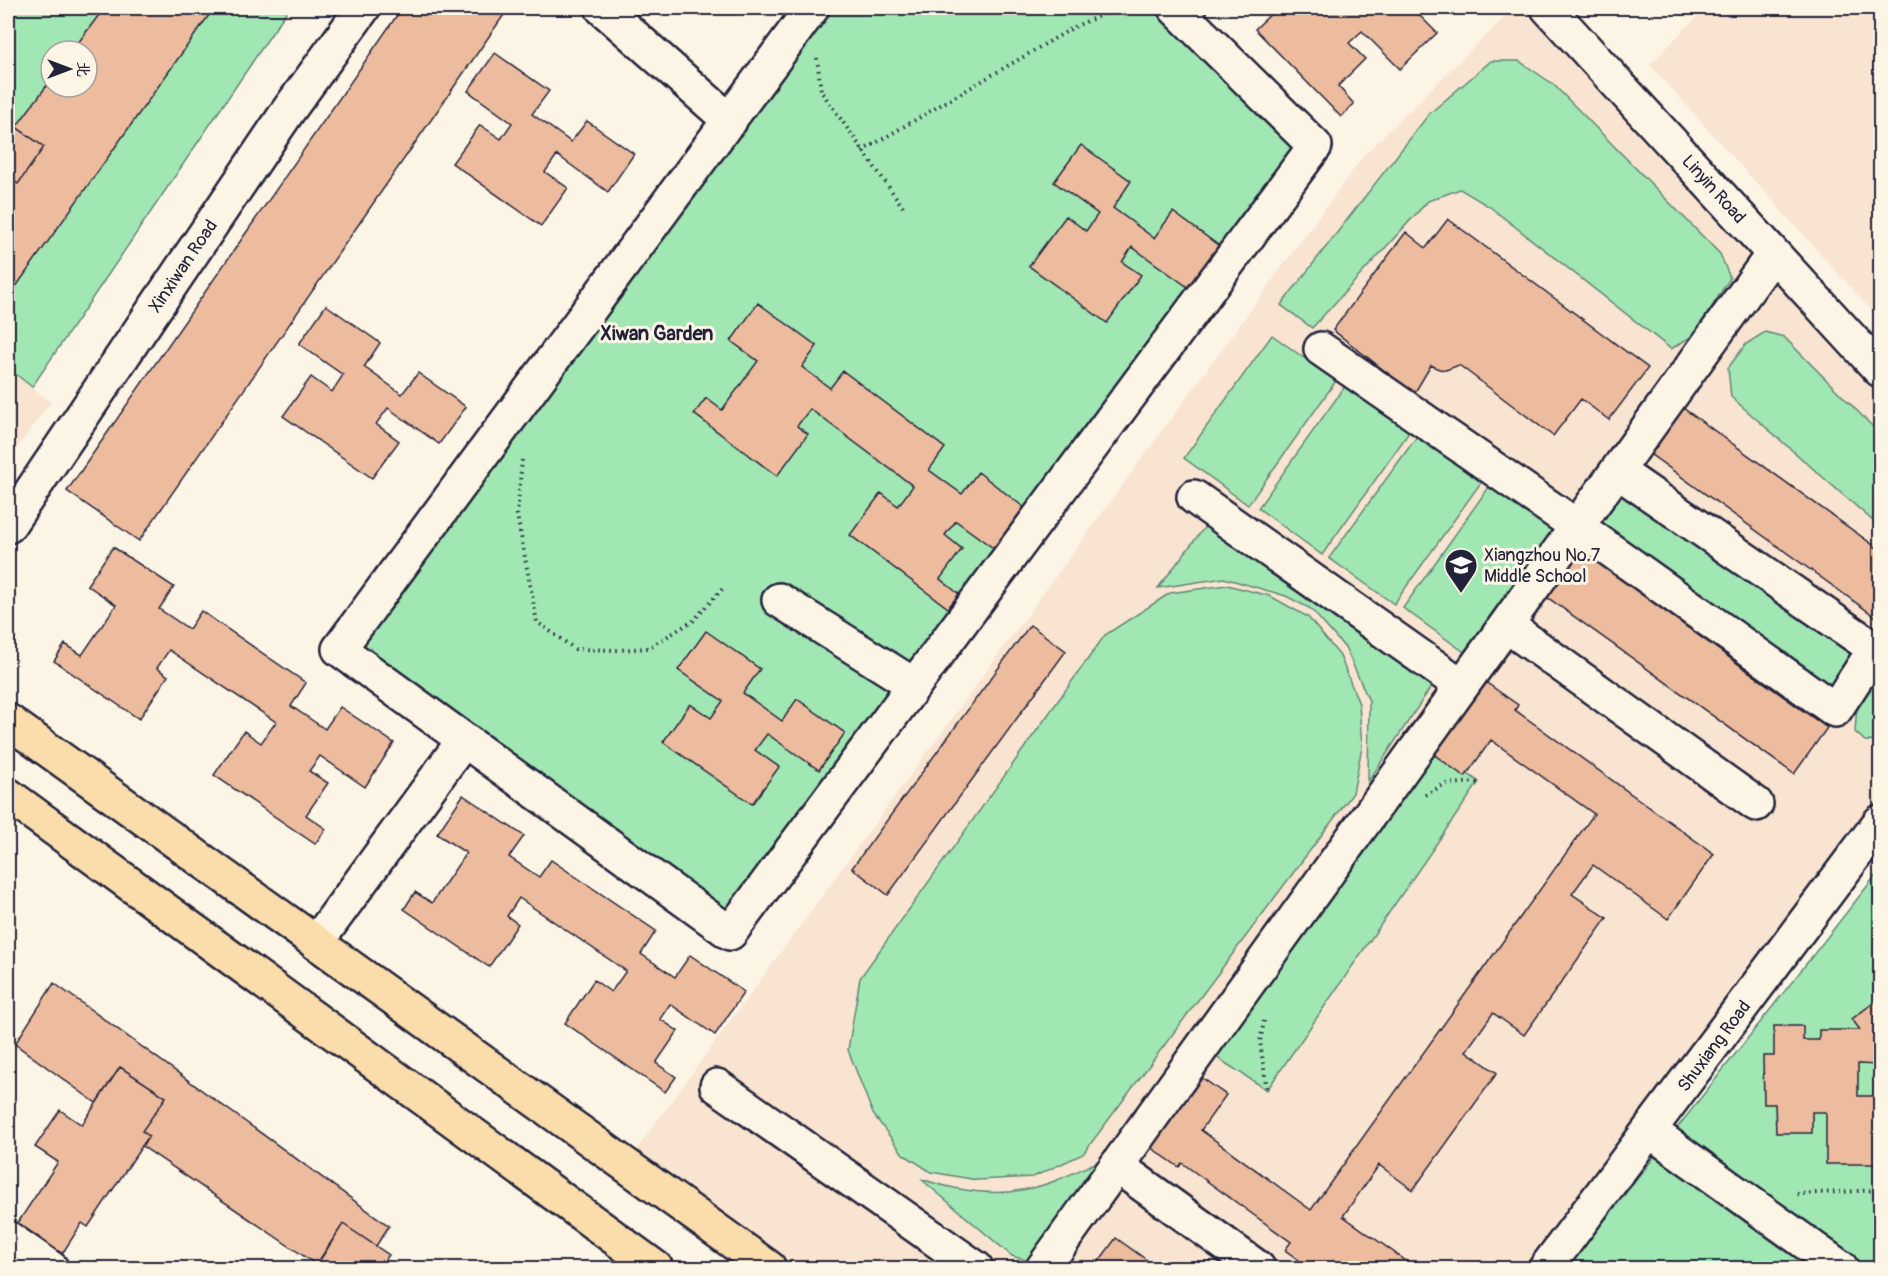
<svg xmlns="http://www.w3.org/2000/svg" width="1888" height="1276" font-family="Pangolin,'LXGW WenKai TC',sans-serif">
  <rect width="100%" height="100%" fill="#fcf5e5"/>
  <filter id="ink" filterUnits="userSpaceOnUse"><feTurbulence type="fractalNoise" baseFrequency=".0167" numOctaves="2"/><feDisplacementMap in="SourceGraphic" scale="12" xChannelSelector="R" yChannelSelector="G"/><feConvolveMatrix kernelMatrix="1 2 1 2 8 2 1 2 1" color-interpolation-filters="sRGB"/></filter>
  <g filter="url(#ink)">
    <path fill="#f8e4d0" d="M1514 8H1548L1880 366V822L1546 1268H769L625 1165 1364 155Z
      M1705 8H1880V320L1650 65Z
      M8 370 51 402 8 460Z"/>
    <path fill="#a1e7b4" stroke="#628478" stroke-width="1.5" fill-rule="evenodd" d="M8 8H289L32 387 8 368ZM51 51H87V87H51Z
      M812 8H1175L1315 146 730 933 339 649Z
      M1491 61H1519L1553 84 1720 254 1730 278 1694 335 1671 349 1490 207 1460 189 1428 201 1312 328 1281 305 1429 114Z
      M1765 332 1784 337 1880 434V527L1731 397 1728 368 1746 344Z
      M1272 335 1336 381 1248 505 1184 458Z
      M1346 385 1410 431 1322 555 1258 508Z
      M1418 435 1482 481 1394 604 1329 558Z
      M1617 471 1875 649 1835 710 1578 527Z
      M1491 484 1555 530 1467 654 1403 608Z
      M1210 520 1433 684 1368 782 1369 701 1346 649 1311 609 1286 596 1224 578 1158 588Z
      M1227 585 1270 596 1308 617 1340 656 1359 704 1362 747 1353 793 1083 1154 1033 1177 977 1180 931 1172 903 1154 873 1114 848 1050 860 978 1105 635 1170 593Z
      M1880 671V742L1865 741 1855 732 1857 706Z
      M1422 741 1479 782 1267 1090 1202 1048Z
      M1880 870V1268H1567Z
      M1097 1162 1041 1254 1029 1261 1012 1256 921 1179C952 1189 989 1197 1022 1190 1049 1186 1073 1173 1097 1162Z"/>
    <path fill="#edbc9e" stroke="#22223b" stroke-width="1.5" d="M104 8H214L10 295 8 293V177L18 184 44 147 16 127 51 80V87H87V51H72Z
      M402 8 508 9 139 541 67 491Z
      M1277 8H1412L1437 33 1400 69 1362 31 1349 43 1365 59 1338 86 1354 104 1341 117 1255 29Z
      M495 53 549 91 532 114 571 142 587 121 634 154 608 192 557 155 545 172 568 188 541 226 452 163 480 125 501 139 512 123 468 91Z
      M8 121 44 147 18 184 8 177Z
      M1081 145 1131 181 1113 208 1154 238 1173 212 1222 248 1192 290 1132 247 1122 262 1141 275 1107 323 1029 266 1066 216 1086 231 1098 214 1054 182Z
      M1448 219 1648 368 1609 420 1581 399 1553 436 1459 365 1446 370 1439 369 1431 365 1414 394 1333 330 1406 232 1426 248Z
      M758 303 817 346 802 367 830 388 843 371 945 448 929 470 962 494 978 472 1030 512 1000 553 956 521 945 535 962 549 940 579 959 594 948 608 850 535 881 493 898 506 913 486 810 409 797 426 808 434 777 476 694 414 706 398 722 410 758 361 731 341Z
      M326 305 380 343 364 367 402 394 418 373 466 407 439 444 388 408 376 424 399 441 372 478 283 416 311 377 332 392 343 375 299 344Z
      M1676 403 1880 550V620L1643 449Z
      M113 547 174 587 159 609 189 629 201 611 306 683 291 706 325 729 340 707 394 743 365 787 320 756 309 771 328 783 306 815 326 829 315 844 214 775 244 731 261 743 276 722 169 650 157 668 168 676 139 719 54 661 65 644 82 655 116 605 87 585Z
      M1580 550 1827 728 1794 774 1547 597Z
      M1030 625 1066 651 888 895 852 868Z
      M706 631 760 669 743 693 782 721 797 699 845 733 819 770 767 734 755 750 779 767 752 804 663 742 690 704 711 718 723 701 678 670Z
      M1477 676 1518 705 1515 710 1714 854 1668 919 1593 865 1572 894 1607 918 1524 1035 1493 1013 1466 1051 1497 1073 1413 1190 1379 1165 1343 1216 1416 1268H1310L1285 1250 1291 1242 1182 1163 1179 1167 1143 1142 1194 1072 1226 1095 1201 1130 1311 1210 1594 814 1491 740 1465 777 1425 748Z
      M463 795 524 836 509 857 539 877 551 860 656 931 641 954 675 977 690 955 744 992 715 1035 670 1004 660 1019 678 1031 656 1063 676 1077 665 1092 565 1023 594 980 611 992 626 971 519 898 507 916 518 924 489 967 404 909 415 892 432 903 466 853 437 834Z
      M54 983 389 1226 376 1246 343 1224 317 1265 142 1146 149 1136 142 1131 166 1097 120 1067 96 1103 15 1044Z
      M1880 998V1065L1858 1064V1096H1876V1116H1880V1164H1826V1112H1812V1133H1776L1775 1104H1764L1763 1056H1774V1026H1803V1040H1819V1030H1860L1852 1019Z
      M120 1067 166 1097 142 1131 149 1136 142 1146 88 1227 82 1223 62 1254 17 1224 58 1162 35 1147 60 1110 82 1125Z
      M343 1224 389 1255 379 1268H314Z
      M1116 1238 1158 1268H1094Z"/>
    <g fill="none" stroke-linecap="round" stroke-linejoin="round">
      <defs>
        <path id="minor" d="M602 8 730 121
          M812 8 339 649 730 933 1315 146 1175 8
          M1548 8 1880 370
          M1321 349 1578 527 1835 710 1875 649 1617 471
          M1194 497 1462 686
          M8 526 288 111 363 8
          M779 600 914 685
          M1506 625 1756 804
          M316 943 464 740
          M717 1086 976 1268
          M1650 1131 1841 1268
          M1117 1166 1258 1268
          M8 1238 51 1268
          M1043 1268 1773 254
          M1546 1268 1880 822"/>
        <path id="major" d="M8 721 769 1268
          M8 795 656 1268"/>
      </defs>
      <use href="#minor" stroke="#22223b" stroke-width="38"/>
      <use href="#major" stroke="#22223b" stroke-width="38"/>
      <path stroke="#22223b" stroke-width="4" stroke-dasharray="1.5 4.5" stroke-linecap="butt" d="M817 58 821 91 905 210
        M862 151 1076 26 1118 8
        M522 460 517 515 537 622 575 649 617 650 648 648 693 621 724 587
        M1425 795 1445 784 1479 782
        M1264 1021 1260 1042 1267 1090
        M1797 1194 1880 1190"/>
      <use href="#minor" stroke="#fcf5e5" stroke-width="33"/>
      <use href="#major" stroke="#faddab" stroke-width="33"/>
    </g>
  </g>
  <defs>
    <symbol id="school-pin" viewBox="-11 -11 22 30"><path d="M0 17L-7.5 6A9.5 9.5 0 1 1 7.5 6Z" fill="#22223b" stroke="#fcf5e5"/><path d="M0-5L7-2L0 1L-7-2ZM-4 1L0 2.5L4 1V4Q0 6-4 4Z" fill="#fff"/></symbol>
  </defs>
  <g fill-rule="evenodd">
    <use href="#school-pin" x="1442" y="546" width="38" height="52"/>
  </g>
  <g text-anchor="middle" stroke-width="6" stroke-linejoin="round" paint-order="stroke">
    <g font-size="18" fill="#22223b" stroke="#fcf5e5">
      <text transform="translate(1714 189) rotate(48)" y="6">Linyin Road</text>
      <text transform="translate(183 266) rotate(-56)" y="6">Xinxiwan Road</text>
      <text transform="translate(1714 1046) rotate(-53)" y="6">Shuxiang Road</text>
    </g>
    <g font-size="18" fill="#22223b" stroke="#fcf5e5" text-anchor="start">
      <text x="1484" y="561">Xiangzhou No.7<tspan x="1484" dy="21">Middle School</tspan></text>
    </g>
    <g font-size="20" font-weight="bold" fill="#22223b" stroke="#fcf5e5">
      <text x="657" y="340">Xiwan Garden</text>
    </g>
  </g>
  <rect width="1888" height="1276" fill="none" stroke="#fcf5e5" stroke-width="30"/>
  <rect x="15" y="15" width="1858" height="1246" fill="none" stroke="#22223b" stroke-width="2" filter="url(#ink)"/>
  <g transform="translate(69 69) rotate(90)"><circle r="28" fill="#fcf5e5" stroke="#a5a1a1" stroke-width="1.5"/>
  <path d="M0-4.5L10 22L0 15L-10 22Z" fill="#22223b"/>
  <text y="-9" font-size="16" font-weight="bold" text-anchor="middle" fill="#22223b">北</text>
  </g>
</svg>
